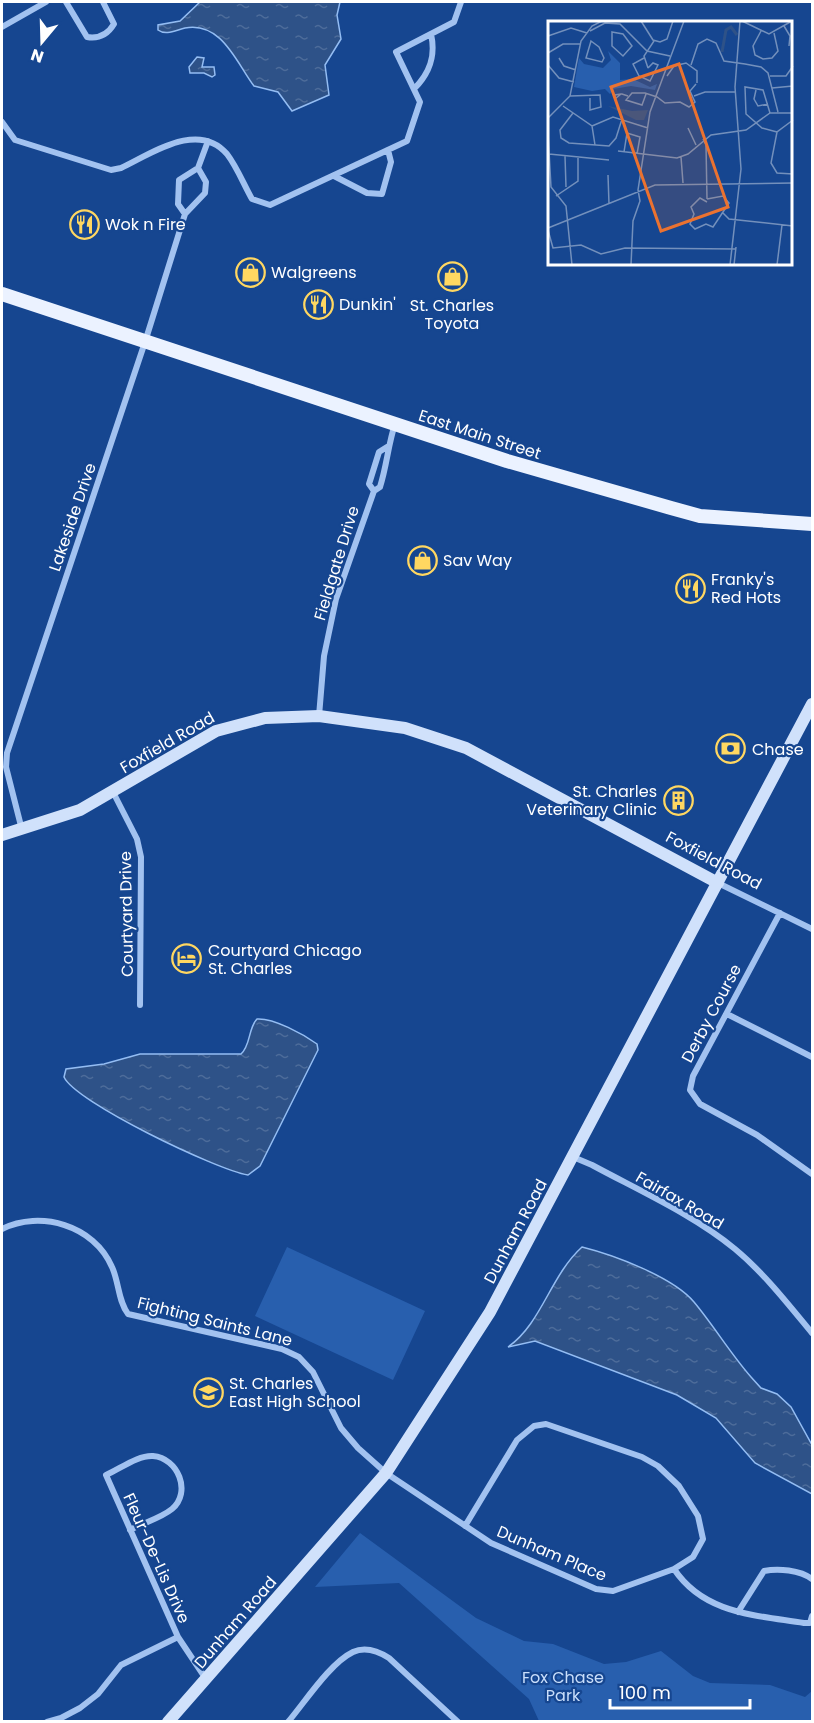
<svg xmlns="http://www.w3.org/2000/svg" width="814" height="1723" font-family="Poppins,sans-serif">
  <defs>
    <pattern id="water-ripples" width="26" height="14" patternUnits="userSpaceOnUse" patternTransform="scale(1.5)"><rect width="26" height="14" fill="#2e5288"/><path d="M2 4q2-2 4 0t4 0M15 11q2-2 4 0t4 0" fill="none" stroke="#4d6c9a"/></pattern>
  </defs>
  <rect width="100%" height="100%" fill="#164690"/>
  <path fill="#285fae" d="M287 1247 425 1311 393 1380 255 1316Z
    M360 1533 476 1618 524 1641 553 1644 604 1664 626 1662 661 1651 693 1676 710 1683 770 1685 805 1697 812 1691V1721H539L529 1699 399 1583 315 1587Z"/>
  <path fill="url(#water-ripples)" stroke="#94bdf3" stroke-width="1.5" d="M200 2H340L337 15 341 39 325 65 329 95 292 111 278 92 254 86C237 64 222 21 185 28 176 30 166 36 158 30V25L180 21Z
    M197 57 204 58 202 67H214L215 75 212 77 204 73H190L189 67Z
    M257 1019C274 1018 303 1034 317 1044L318 1050 260 1166 248 1175C217 1170 75 1102 64 1077L66 1069 104 1064 140 1054H241C251 1045 248 1028 257 1019Z
    M582 1247C614 1255 673 1277 694 1302 714 1326 730 1353 751 1377L761 1388 777 1394 791 1407 812 1445V1494L755 1463 716 1418 677 1395 535 1341 508 1347C542 1323 550 1276 582 1247Z"/>
  <g fill="none" stroke-linecap="round" stroke-linejoin="round">
    <path stroke="#a2c2f0" stroke-width="6" d="M66 2 87 37C99 39 108 34 114 24L103 2
      M2 27 46 2
      M414 89C430 73 436 56 431 34
      M2 122 15 140 111 170 121 168C151 154 198 120 227 154 237 167 244 185 252 199L270 205 407 141 420 102 396 52 454 22 461 2
      M334 176 367 193 382 194 391 162 388 150
      M185 214 178 204 179 180 198 168 208 141
      M374 491 369 484 379 452 387 447
      M319 716 324 656 336 599 374 491 380 487C387 465 388 445 395 424
      M113 792 137 839 141 857 140 1005
      M22 830 6 767 7 753 145 342 185 214 205 193 206 182 198 168
      M718 883 812 929
      M780 913 693 1076 690 1090 700 1104 757 1135 812 1174
      M727 1014 812 1057
      M573 1157 592 1165C640 1191 692 1214 735 1249 764 1273 788 1304 812 1333
      M2 1229C40 1210 94 1225 112 1267 119 1282 118 1301 128 1314L282 1349 299 1357 313 1372 341 1428 358 1448 386 1473 491 1543 596 1589 613 1591 674 1569 693 1557 703 1539 698 1516 679 1486 658 1466 642 1457 546 1424 534 1426 517 1440 465 1526
      M130 1530C143 1523 161 1518 172 1509 192 1492 178 1458 153 1456 138 1455 120 1469 106 1475L178 1637 206 1679
      M674 1569C704 1614 755 1615 804 1623H810L812 1616
      M738 1612 764 1571C778 1568 800 1570 812 1579
      M47 1722 61 1718 80 1708 98 1694 121 1665 178 1637
      M288 1722C305 1702 330 1663 353 1652 366 1646 378 1651 389 1658L458 1722"/>
    <path stroke="#d0e1fb" stroke-width="12" d="M2 835 80 810 216 731 265 718 319 716 405 728 466 748 718 883
      M168 1722 386 1473 490 1312 812 704"/>
    <path stroke="#ebf2ff" stroke-width="14" d="M2 294 507 461 671 508 700 516 812 524"/>
  </g>
  <defs>
    <symbol id="restaurant-ring" viewBox="-11 -11 22 22"><circle r="9.5" fill="#164690" stroke="#ffd761" stroke-width="1.5"/><path d="M-5-6h1v4h1v-4h1v4h1v-4h1v5L-1.5 .5V6h-2V.5L-5-1ZM5-6V6H3V1.5H1.5Q1.5-4 5-6Z" fill="#ffd761"/></symbol>
    <symbol id="shop-ring" viewBox="-11 -11 22 22"><circle r="9.5" fill="#164690" stroke="#ffd761" stroke-width="1.5"/><path d="M-5-2.5h2.3a2.7 3.5 0 0 1 5.4 0H5L5.5 6h-11ZM-1.5-2.5h3a1.5 2.3 0 0 0-3 0Z" fill="#ffd761"/></symbol>
    <symbol id="bank-ring" viewBox="-11 -11 22 22"><circle r="9.5" fill="#164690" stroke="#ffd761" stroke-width="1.5"/><path d="M-6-4H6V4H-6ZM0-2.3a2.3 2.3 0 1 0 0 4.6a2.3 2.3 0 1 0 0-4.6Z" fill="#ffd761"/></symbol>
    <symbol id="building-ring" viewBox="-11 -11 22 22"><circle r="9.5" fill="#164690" stroke="#ffd761" stroke-width="1.5"/><path d="M-4-6H4V6H1V3H-1V6H-4ZM-2.5-4.3h1.7v1.8h-1.7ZM.8-4.3h1.7v1.8H.8ZM-2.5-1h1.7V.8h-1.7ZM.8-1h1.7V.8H.8Z" fill="#ffd761"/></symbol>
    <symbol id="hotel-ring" viewBox="-11 -11 22 22"><circle r="9.5" fill="#164690" stroke="#ffd761" stroke-width="1.5"/><path d="M-6-4.5h1.5V1H6V5H4.5V3h-9V5H-6ZM-4 0a1.8 1.8 0 1 1 3.6 0ZM.5 0V-2.5h3Q6-2.5 6 0Z" fill="#ffd761"/></symbol>
    <symbol id="school-ring" viewBox="-11 -11 22 22"><circle r="9.5" fill="#164690" stroke="#ffd761" stroke-width="1.5"/><path d="M0-5L7-2L0 1L-7-2ZM-4 1L0 2.5L4 1V4Q0 6-4 4Z" fill="#ffd761"/></symbol>
  </defs>
  <g fill-rule="evenodd">
    <use href="#restaurant-ring" x="68" y="208" width="33" height="33"/>
    <use href="#shop-ring" x="234" y="256" width="33" height="33"/>
    <use href="#shop-ring" x="436" y="260" width="33" height="33"/>
    <use href="#restaurant-ring" x="302" y="288" width="33" height="33"/>
    <use href="#shop-ring" x="406" y="544" width="33" height="33"/>
    <use href="#restaurant-ring" x="674" y="572" width="33" height="33"/>
    <use href="#bank-ring" x="714" y="732" width="33" height="33"/>
    <use href="#building-ring" x="662" y="784" width="33" height="33"/>
    <use href="#hotel-ring" x="170" y="942" width="33" height="33"/>
    <use href="#school-ring" x="192" y="1376" width="33" height="33"/>
  </g>
  <g text-anchor="middle" stroke-width="4.5" stroke-linejoin="round" paint-order="stroke">
    <g font-size="16" fill="#fff" stroke="#164690" text-anchor="start">
      <text x="105" y="230">Wok n Fire</text>
      <text x="271" y="278">Walgreens</text>
      <text x="339" y="310">Dunkin'</text>
      <text x="452" y="311" text-anchor="middle">St. Charles<tspan x="452" dy="18">Toyota</tspan></text>
      <text x="443" y="566">Sav Way</text>
      <text x="711" y="585">Franky's<tspan x="711" dy="18">Red Hots</tspan></text>
      <text x="752" y="755">Chase</text>
      <text x="657" y="797" text-anchor="end">St. Charles<tspan x="657" dy="18">Veterinary Clinic</tspan></text>
      <text x="208" y="956">Courtyard Chicago<tspan x="208" dy="18">St. Charles</tspan></text>
      <text x="229" y="1389">St. Charles<tspan x="229" dy="18">East High School</tspan></text>
    </g>
    <g font-size="16" fill="#fff" stroke="#164690">
      <text transform="translate(480 434) rotate(18)" y="6">East Main Street</text>
      <text transform="translate(72 517) rotate(-71)" y="6">Lakeside Drive</text>
      <text transform="translate(336 563) rotate(-73)" y="6">Fieldgate Drive</text>
      <text transform="translate(167 742) rotate(-30)" y="6">Foxfield Road</text>
      <text transform="translate(714 860) rotate(28)" y="6">Foxfield Road</text>
      <text transform="translate(126 914) rotate(-91)" y="6">Courtyard Drive</text>
      <text transform="translate(711 1013) rotate(-62)" y="6">Derby Course</text>
      <text transform="translate(680 1200) rotate(30)" y="6">Fairfax Road</text>
      <text transform="translate(515 1231) rotate(-62)" y="6">Dunham Road</text>
      <text transform="translate(215 1321) rotate(14)" y="6">Fighting Saints Lane</text>
      <text transform="translate(552 1553) rotate(23)" y="6">Dunham Place</text>
      <text transform="translate(157 1558) rotate(66)" y="6">Fleur-De-Lis Drive</text>
      <text transform="translate(235 1622) rotate(-49)" y="6">Dunham Road</text>
    </g>
    <g font-size="16" fill="#c9defb" stroke="#164690">
      <text x="563" y="1683">Fox Chase<tspan x="563" dy="18">Park</tspan></text>
    </g>
  </g>
  <g transform="translate(548 21)">
    <rect width="244" height="244" fill="#164690"/>
    <path d="M60 30 72 42V59L85 58 102 66 109 63 107 69 83 65 65 68 62 73 57 68 44 70 26 66 31 37 36 43 55 47 63 39Z" fill="#285fae"/>
    <path d="M60 85 84 90 100 89 96 99H88Z" fill="#2e5288"/>
    <path fill="none" stroke="#2e5288" stroke-width="3" d="M174 31 178 9 183 6 189 14"/>
    <path fill="none" stroke="#7390bc" stroke-width="1.5" d="M93 0 105 19 112 21 119 18 125 0M194 0 221 13 244 0M236 5 242 15 241 25M42 10 57 2 72 3 99 30 122 35M213 10 205 25 207 34 215 38 224 37 230 30 226 12M64 11 75 13 84 25 75 35 64 25ZM0 15 23 7 39 12M43 20 51 26 56 37 54 41 38 37ZM0 32 15 23H33M11 37 16 45 28 49M96 37 85 43 91 55 102 60 110 44 105 42 100 47M197 43 213 46 220 52 230 91M0 44 11 57 26 61M143 44 150 23 159 18 168 22 176 40 197 43M100 47 96 35 106 20M119 55 126 45 138 42 149 50V62M222 55H238L245 45M224 67 245 65M208 69 206 78 210 85 220 83M73 73 67 78V74L73 73H74L80 75M98 73 94 84 78 79 84 72H97L109 76 117 82 132 81 141 86 147 81 142 70 148 63M22 75 52 74 53 86 42 89V77M146 75 157 71H187M15 85 44 105 47 124M25 92 12 109 13 117 21 122 61 125 68 117 74 98M222 92 215 69 197 66 198 93 214 107 229 111M0 97 22 75 33 20 44 5 54 0M245 99 229 111 223 142 229 152 245 153M44 105 65 96 100 107M140 107 148 124M0 112 3 166 18 185 24 244M155 118 158 124 159 178M70 130 129 137 140 133 163 114 198 109 222 92H245M76 131 79 112 92 116 89 133M1 133 61 139M17 135 18 166M133 136 135 162M60 154 61 183M8 175 30 160V136M159 181 152 177 143 186 146 193 142 203 147 208 158 203 165 206 181 182 175 175 159 178M174 191 181 198 245 205M0 207 107 164 245 162M0 209 5 227 33 224 53 233 77 227 188 228M83 244 85 200 92 180 90 169 102 91 136 0M182 244 193 148 187 66 192 0M186 244 188 226M229 244 234 204"/>
    <path fill="#eb7230" fill-opacity="0.15" stroke="#eb7230" stroke-width="3" d="M131 43 180 186 113 210 63 66Z"/>
    <rect width="244" height="244" fill="none" stroke="#fff" stroke-width="3"/>
  </g>
  <rect width="814" height="1723" fill="none" stroke="#ffffff" stroke-width="6"/>
  <g transform="translate(42 42) rotate(199)" stroke="#164690" stroke-width="4.5" paint-order="stroke">
  <path d="M0-4.5L10 22L0 15L-10 22Z" fill="#ffffff"/>
  <text y="-9" font-size="16" font-weight="bold" text-anchor="middle" fill="#ffffff">N</text>
  </g>
  <path d="M610 1699v9h140v-9" fill="none" stroke="#ffffff" stroke-width="3"/>
  <text x="619" y="1699" font-size="18" fill="#ffffff" stroke="#164690" stroke-width="4.5" paint-order="stroke">100 m</text>
</svg>
